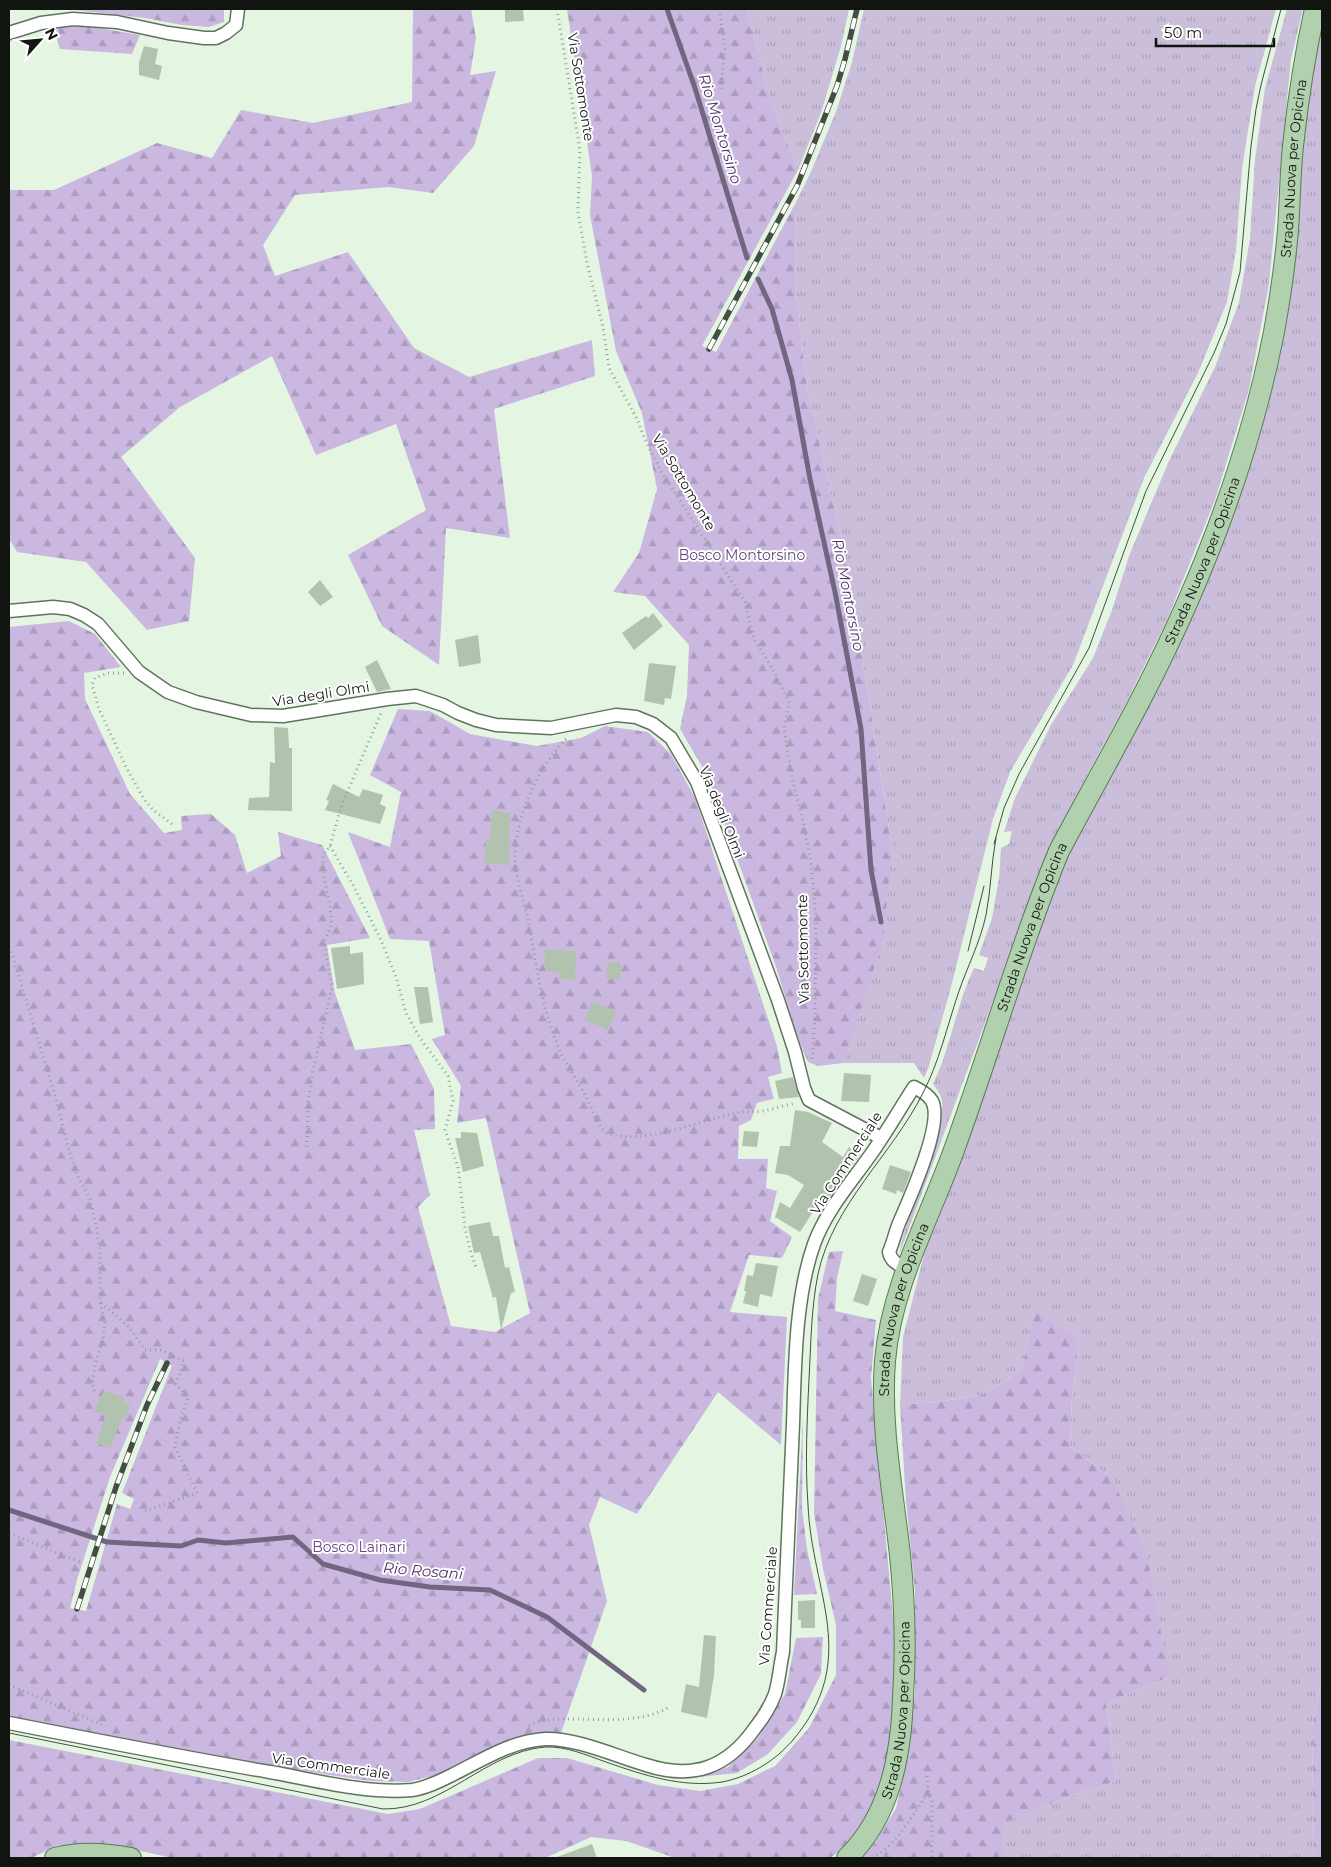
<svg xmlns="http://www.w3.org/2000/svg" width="1331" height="1867" font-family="Montserrat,sans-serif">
  <defs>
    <pattern id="grass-tufts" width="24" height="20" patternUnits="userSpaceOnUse" patternTransform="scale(1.25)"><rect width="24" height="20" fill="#cabeda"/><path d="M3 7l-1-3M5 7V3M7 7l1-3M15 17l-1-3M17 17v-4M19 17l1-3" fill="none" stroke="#aca3ba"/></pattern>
    <pattern id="forest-firs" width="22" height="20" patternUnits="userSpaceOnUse" patternTransform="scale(1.25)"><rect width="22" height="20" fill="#cab8e1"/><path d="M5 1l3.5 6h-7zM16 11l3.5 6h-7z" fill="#ac9dc0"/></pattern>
  </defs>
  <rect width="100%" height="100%" fill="#e4f6e2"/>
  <path fill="url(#grass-tufts)" d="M747 9H849L841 46 821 113 798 170 771 103Z
    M864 9H1276L1255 86 1242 169 1236 250 1227 302 1198 373 1144 478 1073 665 1010 772 993 819 950 991 928 1069 924 1078 914 1063H844L858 1014 892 848 849 573 807 387 796 294 795 204 810 174 837 109 852 62Z
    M1287 9H1303L1291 59 1269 284 1249 389 1215 500 1167 620 1126 703 1076 796 1042 869 899 1255C907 1207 937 1165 941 1117 941 1112 943 1106 942 1101 941 1095 937 1089 933 1084 951 1047 956 1005 974 968L984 971 988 958 979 955 992 918 999 878 1001 848 1009 844 1012 831 1004 832 1015 798 1051 725 1093 658 1112 610 1129 556 1168 463 1215 367 1239 302 1250 239 1255 159 1265 88Z
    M1322 22V1681L1312 1727 1314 1853 1318 1858H1002V1823L1073 1795 1116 1781 1106 1703 1169 1677 1112 1478 1070 1447 1072 1397 1079 1339 1035 1311 1021 1371 982 1395 937 1402 900 1405 903 1337 926 1247 973 1129 1041 923 1073 843 1232 516 1261 430 1279 360 1291 292 1304 119Z"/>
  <path fill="url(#forest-firs)" fill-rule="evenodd" d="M66 9H224V22L209 27 182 25 145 18Z
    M413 9H471L476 38 470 75 496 71 474 146 433 193 388 187 295 195 263 245 275 276 348 252 414 348 469 377 592 340 595 376 494 409 510 538 446 528 439 665 382 626 348 555 426 510 396 424 316 455 272 356 180 407 121 457 195 558 189 621 147 630 86 562 17 552 9 539V190H54L157 143 212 158 241 110 313 123 412 102Z
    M567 9H747L771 103 798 170 702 346 716 352 795 204 796 294 807 387 849 573 892 848 883 940 844 1063 818 1066 808 1062 798 1038 775 964 707 775 680 729 687 695 689 645 645 596 613 592 639 553 657 489 642 413 616 351 590 215 592 176Z
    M87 26 140 35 132 54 60 49 53 27Z
    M69 621 95 634 121 667 84 673 85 699 130 794 164 833 182 830 181 816 211 814 235 835 247 873 281 856 278 832 322 845 370 938 327 945 335 993 355 1050 411 1044 434 1089 435 1129 414 1130 430 1195 418 1207 451 1326 495 1332 530 1313 486 1118 457 1123 461 1086 432 1039 445 1035 429 941 390 939 348 832 390 847 401 792 370 775 398 709 430 711 470 734 537 746 581 738 605 726 648 732 671 754 695 798 777 1046 782 1073 768 1077 774 1099 757 1103 751 1120 739 1126 738 1159H768L766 1188 777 1191 770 1221 792 1237 782 1258 749 1255 730 1312 787 1317 781 1445 718 1392 637 1514 600 1497 589 1525 607 1601 560 1736 517 1738 482 1752 436 1775 408 1782 370 1781 278 1767 9 1717V627ZM160 1359 172 1366 122 1493 134 1499 130 1509 117 1504 86 1611 70 1608 77 1580 110 1477Z
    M843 1251 837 1278 835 1311 876 1320 871 1378 895 1639 894 1713 888 1764 869 1812 846 1846 830 1858H675L626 1841 591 1837 545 1858H172L119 1846 86 1843 57 1846 31 1858H9V1740L388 1814 420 1809 538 1758H567L658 1785 700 1791 738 1784 775 1766 809 1728 836 1675V1625L823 1569 814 1513 818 1299 829 1252Z
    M1035 1310 1079 1339 1072 1397 1070 1447 1112 1478 1147 1555 1169 1677 1106 1703 1116 1781 1073 1795 1003 1823 1002 1858H862L876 1841 896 1808 908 1757 915 1692V1591L906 1501 900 1405 937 1402 982 1395 1021 1371Z
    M803 1416 802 1508 807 1549 817 1594 794 1595Z
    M823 1637 821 1674 797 1722 768 1754 737 1773 699 1777 728 1767 757 1739 785 1694 796 1638Z
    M1322 1681V1858H1318L1314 1853 1312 1727Z"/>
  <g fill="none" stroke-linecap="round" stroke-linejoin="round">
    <path stroke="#70667f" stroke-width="5" d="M667 9 695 88 747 258
      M758 279 772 309 792 380 810 479 835 592 861 729 871 870 881 922
      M9 1510 107 1542 181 1546 198 1540 226 1543 293 1537 323 1564 380 1580 430 1587 490 1590 547 1617 644 1690"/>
  </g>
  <path fill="#b1c3af" d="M505 9H523L524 21 505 22Z
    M144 46 158 49 155 64 162 66 159 80 139 75V63Z
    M320 580 333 597 320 606 308 592Z
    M653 613 663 626 634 650 622 633 646 616 648 618Z
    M478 635 481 663 459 667 455 640Z
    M377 660 391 689 377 692 365 667Z
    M649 663 676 666 671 699 665 698 664 705 644 701Z
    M274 727 288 728 289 748H292V811L248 810 249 798 269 797 270 762 275 763Z
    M333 784 359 797 363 789 383 795 380 804 386 807 380 824 325 810 329 801 326 800Z
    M492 811 510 813 509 865 484 863 486 839H490Z
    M350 946V954L363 952 364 984 337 989 331 948Z
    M545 950 576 951 575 980 559 979V972L545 971Z
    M608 962 621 963 620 980 606 979Z
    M414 987H428L433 1022 420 1024Z
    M592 1002 617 1011 608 1030 585 1020Z
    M844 1073 871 1075 869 1102 841 1101Z
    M793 1077 799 1097 779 1099 775 1081Z
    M795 1110 808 1112 832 1123 822 1142 843 1157 849 1147 860 1155 828 1199 823 1196 800 1232 775 1217 780 1202 790 1208 804 1185 788 1175 775 1173 780 1146H790Z
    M744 1131 759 1132 757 1147 742 1146Z
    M461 1132 477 1133 484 1166 463 1172 455 1138H461Z
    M890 1165 911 1172 903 1193 897 1190 896 1194 882 1189Z
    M490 1222 493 1236H499L505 1268 509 1267 515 1292 511 1293 501 1330 496 1297 493 1298 480 1252 474 1253 468 1226Z
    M756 1263 778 1266 772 1297 760 1294 758 1307 743 1303 746 1291H744L747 1275 753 1276Z
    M862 1274 877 1279 868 1306 853 1301Z
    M104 1390 125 1398 123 1402 130 1405 125 1419 122 1418 110 1448 96 1443 106 1415 94 1411Z
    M815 1600V1628H801V1620H798V1601Z
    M704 1635 716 1636 714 1675 707 1718 681 1712 686 1684 699 1687Z
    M592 1844 597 1858H557V1857Z"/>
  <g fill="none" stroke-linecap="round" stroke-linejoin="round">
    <defs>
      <path id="minor" d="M9 33 41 23 73 19 117 22 168 33 204 38H216L226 33 236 25 238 9
        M9 611 53 607 70 609 84 615 98 624 139 672 168 692 196 702 251 715 283 716 387 699 416 696 443 705 458 713 476 720 496 725 551 728 616 715 636 717 653 724 671 738 697 782 778 1000 795 1052 804 1088 809 1100 881 1138
        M9 1723C95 1740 182 1757 270 1772 316 1780 365 1794 412 1790 426 1788 440 1781 452 1775 482 1760 511 1741 545 1739 577 1738 615 1756 646 1765 693 1780 727 1768 755 1728 763 1718 770 1707 775 1694 779 1681 780 1665 783 1652 786 1576 789 1500 793 1424 795 1366 795 1298 814 1244 826 1211 849 1185 869 1157 885 1135 899 1110 914 1087 920 1090 928 1094 932 1101 944 1123 909 1200 899 1223 895 1233 893 1243 889 1252 891 1262 899 1265 907 1269"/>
      <g id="primary">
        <path d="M55 1858C80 1851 105 1853 131 1858"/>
        <path id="s1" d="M847 1858C890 1816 901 1756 903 1698 906 1650 905 1603 900 1555 893 1491 880 1426 885 1361 891 1287 929 1219 954 1150 990 1051 1019 949 1059 851 1086 800 1115 749 1142 697 1201 583 1249 459 1274 332 1280 299 1285 265 1288 230 1290 202 1290 174 1293 146 1298 99 1305 54 1315 9"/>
      </g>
    </defs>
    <use href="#minor" stroke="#627261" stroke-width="15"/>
    <use href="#primary" stroke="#577b53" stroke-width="22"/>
    <path stroke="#93a192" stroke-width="3" stroke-dasharray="1 4" stroke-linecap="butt" d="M557 9 580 150 578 212 587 263 603 327 609 368 636 417 647 444 661 471 745 602 754 639 774 671 789 702 784 729 792 778 803 821 811 863 816 917 815 1016 812 1059
      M719 9 725 47 721 89
      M124 673H108L95 678 92 685 99 709 127 769 144 799 153 810 172 824
      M566 739C538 768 518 812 515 852 514 872 522 895 527 915 536 961 541 1011 562 1055 570 1070 580 1085 588 1101 593 1110 597 1128 607 1133 639 1147 704 1119 737 1113 745 1111 754 1112 763 1111 774 1109 785 1105 796 1103
      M330 846 353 885 380 938 396 977 406 1013 420 1038 448 1076 453 1101 445 1130 458 1167 465 1228 470 1250 477 1270
      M9 947 12 954 55 1095 68 1147 77 1175 90 1198 97 1231 100 1253V1302L105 1323 103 1339 95 1365 92 1384 96 1394
      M307 1147 308 1104 312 1074 332 988 324 942 332 924 330 907 324 878 323 855 330 846 341 807 381 713
      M101 1303 128 1326 145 1350H161L184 1361 176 1384 188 1398 180 1420 175 1447 197 1493 143 1512
      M9 1533 80 1562
      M9 1685 105 1726
      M529 1726C544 1718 561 1719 578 1719 605 1720 646 1722 669 1707
      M927 1776 928 1793
      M872 1857C893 1851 915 1811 928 1793L932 1800V1858"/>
    <use href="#minor" stroke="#fff" stroke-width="12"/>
    <use href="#primary" stroke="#b1d0ae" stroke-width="20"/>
    <path stroke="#444d43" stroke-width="1" d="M994 844 1004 808 1019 774 1089 648 1146 491 1214 353 1226 324 1240 272 1251 146 1256 109 1261 85 1281 9
      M968 951 984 886
      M9 1733 383 1809C444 1810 485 1752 545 1747 566 1746 586 1755 606 1762 643 1775 682 1788 722 1782 749 1777 775 1761 793 1740 861 1659 812 1594 808 1505 805 1463 807 1421 809 1379 811 1344 811 1309 818 1274 833 1204 892 1155 923 1093 939 1062 947 1027 958 994 967 967 980 943 986 915 991 890 991 864 996 838"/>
    <defs>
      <path id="rail" d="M709 349 797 186 837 86 845 59 857 9
        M77 1609 116 1487 147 1405 167 1363"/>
    </defs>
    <use href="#rail" stroke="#444d43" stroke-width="5.5"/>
    <use href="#rail" stroke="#fff" stroke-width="4" stroke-dasharray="11" stroke-linecap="butt"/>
  </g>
  <g text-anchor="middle" stroke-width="4" stroke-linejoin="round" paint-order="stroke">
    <g font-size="14" fill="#10160f" stroke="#fff">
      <text transform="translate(581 87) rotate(81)" y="5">Via Sottomonte</text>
      <text dy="5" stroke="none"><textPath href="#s1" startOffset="1781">Strada Nuova per Opicina</textPath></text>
      <text transform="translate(684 482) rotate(59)" y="5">Via Sottomonte</text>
      <text dy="5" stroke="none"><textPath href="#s1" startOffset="1376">Strada Nuova per Opicina</textPath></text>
      <text transform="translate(321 694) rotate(-9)" y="5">Via degli Olmi</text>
      <text transform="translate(722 812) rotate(68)" y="5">Via degli Olmi</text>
      <text dy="5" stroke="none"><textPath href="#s1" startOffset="971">Strada Nuova per Opicina</textPath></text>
      <text transform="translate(803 949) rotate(-91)" y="5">Via Sottomonte</text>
      <text transform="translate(846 1163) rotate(-57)" y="5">Via Commerciale</text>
      <text dy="5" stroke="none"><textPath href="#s1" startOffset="566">Strada Nuova per Opicina</textPath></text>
      <text transform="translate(768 1606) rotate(-86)" y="5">Via Commerciale</text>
      <text dy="5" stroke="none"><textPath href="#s1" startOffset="161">Strada Nuova per Opicina</textPath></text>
      <text transform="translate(331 1766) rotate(8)" y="5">Via Commerciale</text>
    </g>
    <g font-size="14" fill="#62497f" stroke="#fff">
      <text x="742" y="560">Bosco Montorsino</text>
      <text x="359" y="1552">Bosco Lainari</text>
    </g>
    <g font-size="15" font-style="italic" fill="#4d3467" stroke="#fff">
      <text transform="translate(720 129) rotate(73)" y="5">Rio Montorsino</text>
      <text transform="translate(848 595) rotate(79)" y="5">Rio Montorsino</text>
      <text transform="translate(423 1571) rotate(5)" y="5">Rio Rosani</text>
    </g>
  </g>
  <rect width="1331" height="1867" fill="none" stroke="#10160f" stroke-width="20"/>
  <g transform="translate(40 40) rotate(63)" stroke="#ffffff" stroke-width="4" paint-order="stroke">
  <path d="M0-4L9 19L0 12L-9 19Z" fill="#10160f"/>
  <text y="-8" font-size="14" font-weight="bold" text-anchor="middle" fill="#10160f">N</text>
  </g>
  <path d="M1156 38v8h118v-8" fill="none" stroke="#10160f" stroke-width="2.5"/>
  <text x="1164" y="38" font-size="15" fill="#10160f" stroke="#ffffff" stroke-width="4" paint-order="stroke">50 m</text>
</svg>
